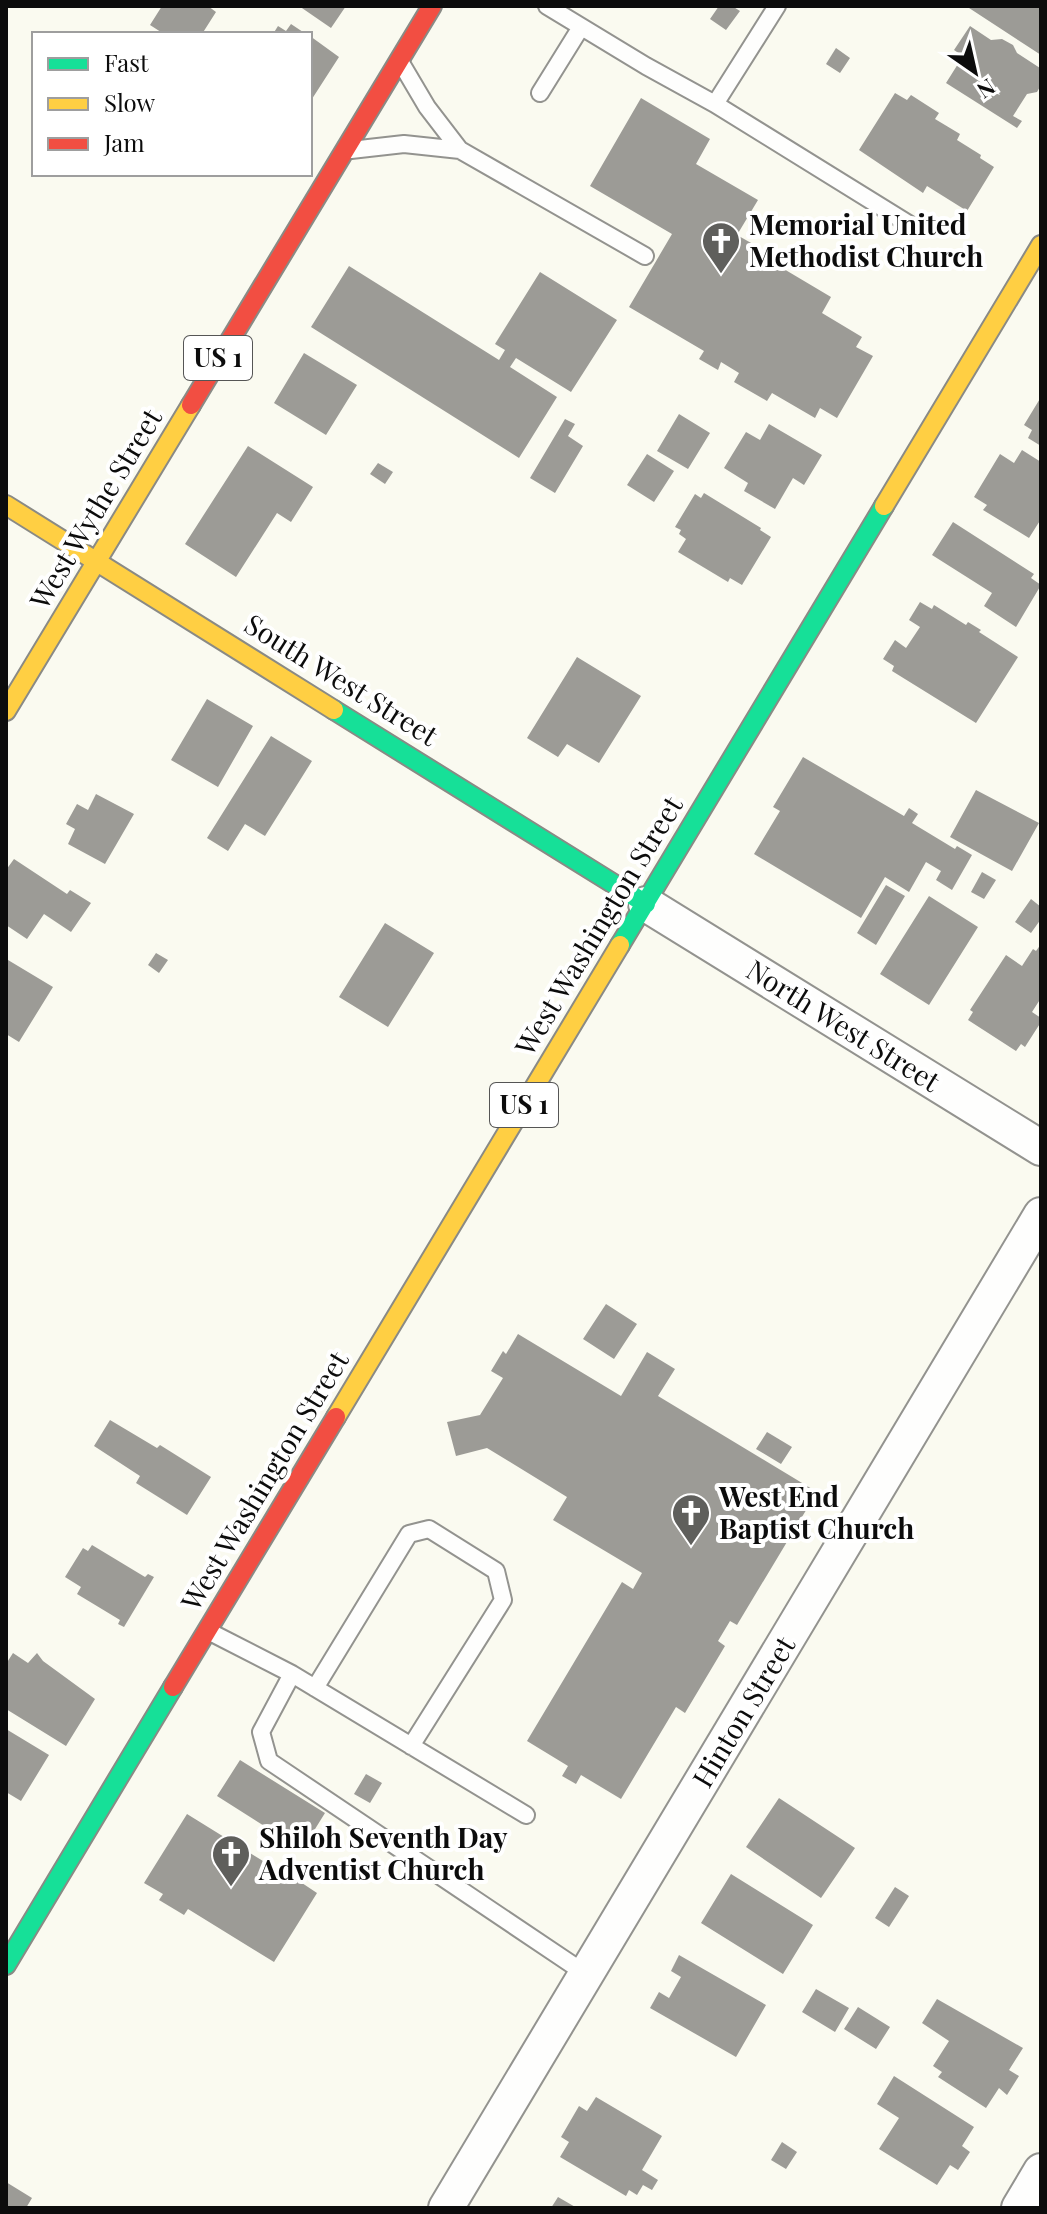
<svg xmlns="http://www.w3.org/2000/svg" width="1047" height="2214" font-family="'Playfair Display',serif">
  <rect width="100%" height="100%" fill="#fafaf0"/>
  <path fill="#9c9b96" d="M162 6H208L216 12 202 34H164L150 25Z
    M299 6H346L331 28Z
    M719 6H732L740 11 726 30 710 19Z
    M966 6H1041V55Z
    M291 24 306 34H273L278 26 286 31Z
    M970 26 991 40 1002 39 1013 45 1017 53 1040 68 1041 85 1037 92 1027 94 1013 116 1022 121 1017 128 946 83 963 56 954 50Z
    M310 36 339 57 310 102Z
    M836 48 850 58 840 73 826 64Z
    M895 93 907 100 911 95 939 113 935 119 960 134 957 140 981 155 980 158 994 167 967 211 927 186 923 193 859 150Z
    M641 98 710 139 696 164 758 200 737 235 760 248 757 253 831 297 822 313 862 337 856 347 873 356 837 418 820 408 815 418 772 393 767 401 734 382 739 373 721 362 718 370 699 359 704 351 629 307 672 234 590 186Z
    M349 266 499 360 505 350 495 344 540 272 617 320 571 392 516 358 510 367 557 397 519 458 311 327Z
    M304 353 357 385 326 435 274 403Z
    M1041 397V446L1028 438 1032 430 1024 425Z
    M679 414 710 433 688 469 657 451Z
    M565 419 575 424 568 436 583 446 555 493 530 478Z
    M769 424 822 455 804 485 793 478 775 509 744 491 748 483 724 468 746 432 760 440Z
    M248 446 313 487 291 522 277 513 236 577 185 544Z
    M1022 450 1041 462V519L1029 538 983 510 987 505 974 497 1000 454 1014 463Z
    M647 454 674 471 654 502 627 485Z
    M378 463 393 472 385 484 370 474Z
    M704 493 761 528 760 530 771 537 742 585 730 578 728 582 678 552 686 539 679 534 681 530 675 527 695 494 701 498Z
    M953 522 1034 574 1031 578 1041 585 1016 627 984 606 992 593 932 555Z
    M920 602 932 609 934 605 966 625 968 622 981 630 979 632 1018 657 976 723 892 671 894 666 883 659 895 640 906 648 920 627 909 620Z
    M577 657 641 696 599 763 567 744 558 757 527 738Z
    M207 699 253 726 218 787 171 760Z
    M271 736 312 761 265 836 245 824 228 851 207 838Z
    M803 757 904 816 909 808 918 814 912 823 955 849 957 846 972 855 952 890 936 880 941 871 926 862 909 892 885 877 861 918 754 854 780 811 773 807Z
    M976 790 1039 823 1012 871 950 837Z
    M96 794 134 814 105 864 68 844 75 829 66 824 77 804 88 810Z
    M14 859 67 894 70 890 91 903 71 932 44 914 27 939 6 925V870Z
    M982 872 996 880 984 899 971 892Z
    M886 885 905 896 876 945 857 933Z
    M929 896 978 927 929 1005 880 974Z
    M1031 899 1041 907V919L1031 933 1015 922Z
    M385 923 434 953 388 1027 339 997Z
    M1041 944V998L1032 1012 1041 1018V1022L1025 1047 1021 1044 1016 1051 968 1020 973 1012 970 1010 1006 955 1022 966 1033 949 1036 951Z
    M156 953 168 960 159 973 148 965Z
    M8 960 53 987 19 1042 6 1034V963Z
    M606 1304 637 1324 614 1359 583 1339Z
    M518 1334 621 1396 647 1352 675 1369 658 1396 817 1492 737 1625 730 1621 718 1641 725 1646 685 1713 676 1707 621 1799 581 1775 576 1784 562 1776 568 1766 527 1741 622 1582 633 1589 642 1573 553 1520 567 1497 487 1448 456 1456 447 1422 480 1415 503 1378 491 1371 503 1351 506 1354Z
    M110 1420 157 1448 160 1445 211 1477 187 1515 136 1483 140 1476 94 1446Z
    M767 1432 792 1447 781 1464 756 1449Z
    M92 1545 145 1577 148 1574 154 1577 124 1627 118 1624 120 1620 77 1594 81 1587 65 1577 83 1548 88 1551Z
    M13 1653 28 1663 37 1653 43 1661 95 1699 66 1746 6 1709V1664Z
    M6 1729 49 1755 21 1801 6 1792Z
    M240 1760 325 1813 302 1850 217 1796Z
    M366 1774 382 1783 370 1803 354 1794Z
    M779 1798 855 1848 821 1898 746 1847Z
    M187 1814 276 1869 281 1862 303 1876 299 1881 317 1893 274 1962 188 1909 184 1915 159 1900 163 1894 144 1883Z
    M731 1874 813 1925 783 1974 701 1923Z
    M895 1887 909 1896 889 1927 875 1918Z
    M679 1955 766 2005 736 2057 650 2008 659 1992 669 1998 681 1977 671 1971Z
    M816 1989 849 2008 835 2032 802 2012Z
    M937 1999 1023 2048 1009 2070 1019 2076 1007 2095 999 2088 986 2108 938 2077 942 2072 933 2066 949 2041 922 2023Z
    M858 2007 890 2027 876 2049 844 2029Z
    M894 2076 974 2127 962 2146 970 2152 958 2170 950 2165 937 2185 879 2149 899 2118 877 2104Z
    M596 2097 662 2136 642 2170 658 2180 652 2190 643 2185 637 2195 629 2190 626 2196 560 2157 569 2142 561 2137 579 2106 587 2111Z
    M782 2142 797 2152 786 2169 771 2160Z
    M6 2182 32 2198 26 2208H6Z
    M558 2197 577 2208H551Z"/>
  <g fill="none" stroke-linecap="round" stroke-linejoin="round">
    <defs>
      <path id="lane" d="M547 6 646 66 715 104 912 226
        M401 63 427 107 460 150 645 256
        M540 93 581 27
        M715 104 777 6
        M351 150 404 144 460 150
        M210 1632 292 1674 261 1732 269 1761 586 1974
        M292 1674 526 1815
        M315 1688 409 1534 429 1529 496 1571 503 1600 411 1746"/>
      <path id="street" d="M646 904 1041 1148
        M446 2208 1041 1215
        M1019 2208 1041 2171"/>
      <path id="fast" d="M334 710 646 904
        M620 945 884 506
        M6 1965 173 1687"/>
      <path id="slow" d="M6 505 334 710
        M884 506 1041 245
        M6 711 191 405
        M336 1417 620 945"/>
      <path id="jam" d="M191 405 432 6
        M173 1687 336 1417"/>
    </defs>
    <use href="#lane" stroke="#93938f" stroke-width="20"/>
    <use href="#street" stroke="#93938f" stroke-width="38"/>
    <use href="#fast" stroke="#8a8a85" stroke-width="22"/>
    <use href="#slow" stroke="#8a8a85" stroke-width="22"/>
    <use href="#jam" stroke="#8a8a85" stroke-width="22"/>
    <use href="#lane" stroke="#fefefd" stroke-width="16"/>
    <use href="#street" stroke="#fefefd" stroke-width="34"/>
    <use href="#fast" stroke="#16e098" stroke-width="18"/>
    <use href="#slow" stroke="#ffcf43" stroke-width="18"/>
    <use href="#jam" stroke="#f24e42" stroke-width="18"/>
  </g>
  <defs>
    <symbol id="church-pin" viewBox="-11 -11 22 30"><path d="M0 17L-7.5 6A9.5 9.5 0 1 1 7.5 6Z" fill="#5f5f5c" stroke="#fff"/><path d="M-1.2-6h2.4v3.5h3.3v2.4h-3.3V6h-2.4V-.1h-3.3v-2.4h3.3Z" fill="#fff"/></symbol>
  </defs>
  <g fill-rule="evenodd">
    <use href="#church-pin" x="699" y="219" width="44" height="60"/>
    <use href="#church-pin" x="669" y="1491" width="44" height="60"/>
    <use href="#church-pin" x="209" y="1832" width="44" height="60"/>
  </g>
  <g text-anchor="middle" stroke-width="8" stroke-linejoin="round" paint-order="stroke">
    <g fill="#fff" stroke="#555" stroke-width="2">
      <rect x="184" y="336" width="68" height="44" rx="6"/>
      <rect x="490" y="1083" width="68" height="44" rx="6"/>
    </g>
    <g font-size="26" font-weight="bold" fill="#0c0c0c">
      <text x="218" y="367">US 1</text>
      <text x="524" y="1114">US 1</text>
    </g>
    <g font-size="28" font-weight="bold" fill="#0c0c0c" stroke="#fff" text-anchor="start">
      <text x="749" y="235">Memorial United<tspan x="749" dy="32">Methodist Church</tspan></text>
      <text x="719" y="1507">West End<tspan x="719" dy="32">Baptist Church</tspan></text>
      <text x="259" y="1848">Shiloh Seventh Day<tspan x="259" dy="32">Adventist Church</tspan></text>
    </g>
    <g font-size="28" fill="#0c0c0c" stroke="#fff">
      <text transform="translate(96 509) rotate(-59)" y="10">West Wythe Street</text>
      <text transform="translate(341 680) rotate(32)" y="10">South West Street</text>
      <text transform="translate(599 926) rotate(-59)" y="10">West Washington Street</text>
      <text transform="translate(843 1026) rotate(32)" y="10">North West Street</text>
      <text transform="translate(265 1481) rotate(-59)" y="10">West Washington Street</text>
      <text transform="translate(744 1712) rotate(-59)" y="10">Hinton Street</text>
    </g>
  </g>
  <rect width="1047" height="2214" fill="none" stroke="#0c0c0c" stroke-width="16"/>
  <rect x="32" y="32" width="280" height="144" fill="#ffffff" stroke="#9e9e9e" stroke-width="2"/>
  <rect x="48" y="58" width="40" height="12" fill="#16e098" stroke="#9e9e9e" stroke-width="2"/>
  <text x="104" y="72" font-size="24" fill="#0c0c0c">Fast</text>
  <rect x="48" y="98" width="40" height="12" fill="#ffcf43" stroke="#9e9e9e" stroke-width="2"/>
  <text x="104" y="112" font-size="24" fill="#0c0c0c">Slow</text>
  <rect x="48" y="138" width="40" height="12" fill="#f24e42" stroke="#9e9e9e" stroke-width="2"/>
  <text x="104" y="152" font-size="24" fill="#0c0c0c">Jam</text>
  <g transform="translate(975 72) rotate(146)" stroke="#ffffff" stroke-width="6" paint-order="stroke">
  <path d="M0-6L14 30L0 20L-14 30Z" fill="#0c0c0c"/>
  <text y="-12" font-size="22" font-weight="bold" text-anchor="middle" fill="#0c0c0c">N</text>
  </g>
</svg>
